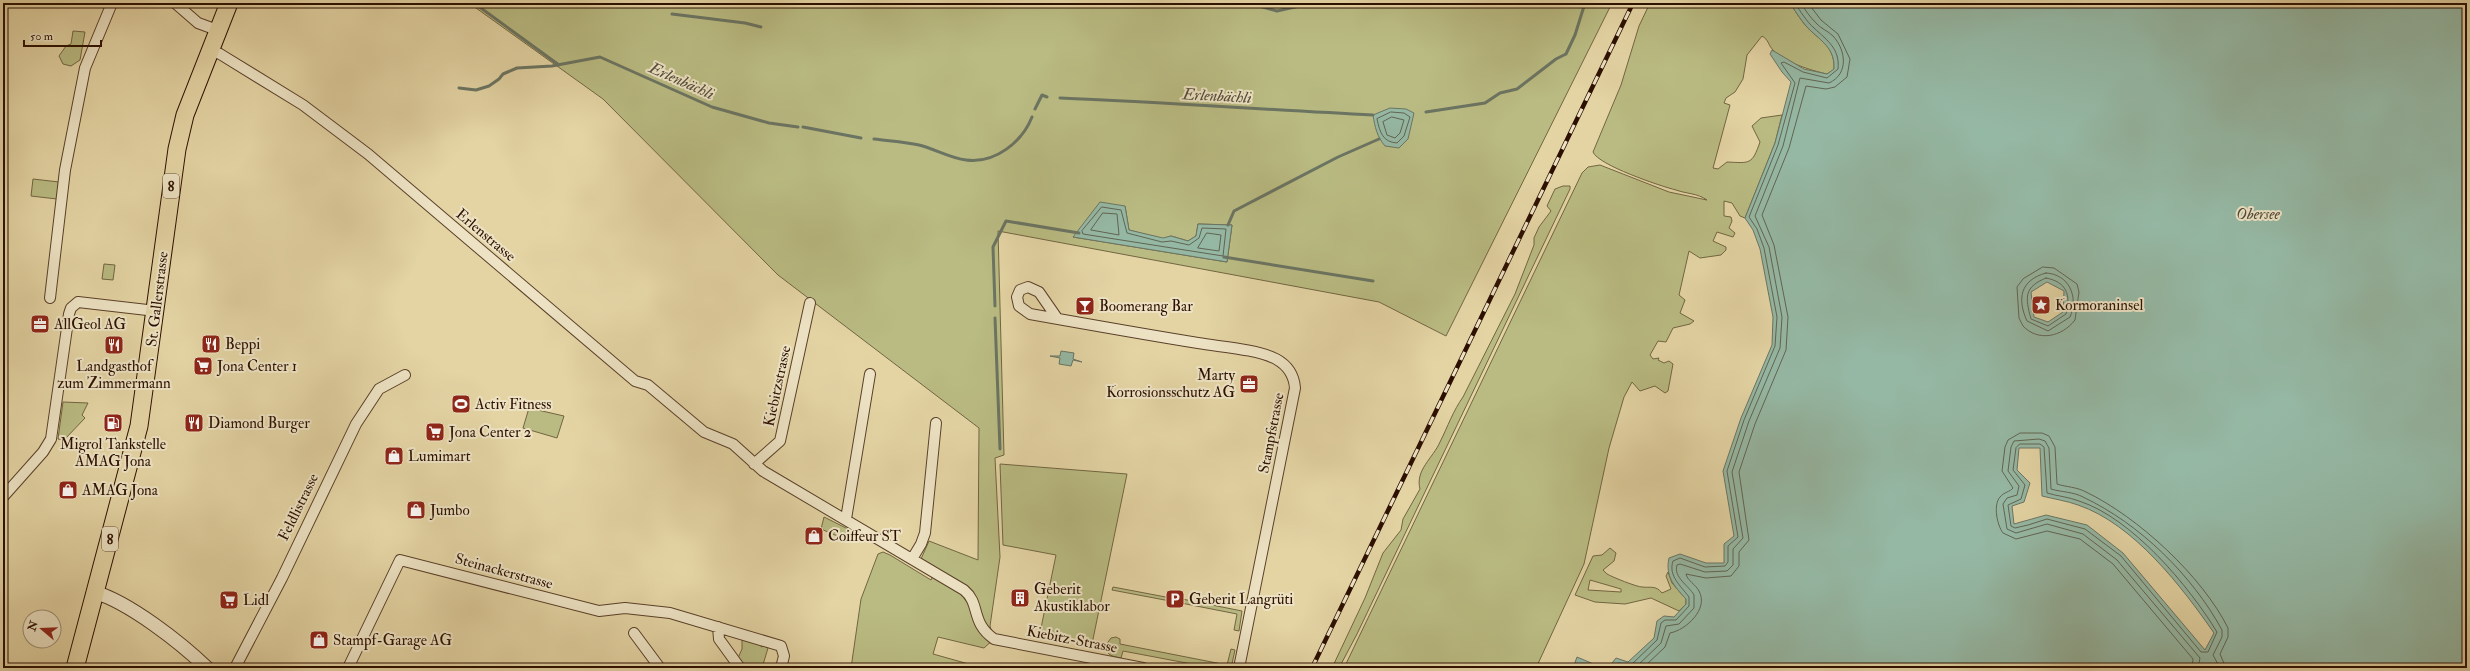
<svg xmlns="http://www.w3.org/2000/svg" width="2470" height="671" font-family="'IM FELL Double Pica',serif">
  <rect width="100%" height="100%" fill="#e4d4a4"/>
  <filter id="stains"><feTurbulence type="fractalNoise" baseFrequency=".005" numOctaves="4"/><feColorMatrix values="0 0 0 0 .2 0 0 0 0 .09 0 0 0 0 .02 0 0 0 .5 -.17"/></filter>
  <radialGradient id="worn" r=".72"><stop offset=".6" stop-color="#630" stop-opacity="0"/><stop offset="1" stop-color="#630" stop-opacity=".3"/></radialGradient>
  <path fill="#b9bb82" stroke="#726541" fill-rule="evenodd" d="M469 3H1612L1446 336 1379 302 998 231 1004 455 995 458 1000 557 990 626 994 639 984 648 938 637 933 654 983 668H851L861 599 878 554 883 552 890 555 931 580 937 568 921 559 929 541 978 560 979 428 778 275 603 99ZM1125 206 1129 230 1163 239 1171 236 1188 241 1196 236 1198 224 1232 225 1227 262 1073 237Z
    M1650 3H1790C1796 12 1803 24 1811 31 1825 43 1835 50 1834 70L1827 74C1813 71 1783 62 1773 50 1768 45 1769 40 1762 36L1747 55 1743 79 1735 92 1726 98 1724 103 1730 105 1713 168 1718 169 1727 162C1750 163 1752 165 1760 142L1752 126 1761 118 1782 115 1775 143 1745 218 1740 216 1732 203 1724 201V216L1731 217 1732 221 1729 228 1735 233 1733 237 1717 232 1713 241 1726 247V250L1721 255 1700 258 1689 251 1679 295 1685 300 1680 313 1694 321 1690 324 1673 328 1666 342 1658 341 1650 355 1653 359 1659 358 1658 360 1664 363 1669 361 1673 364 1668 391 1665 393 1655 386 1640 391 1632 382 1624 397 1609 448 1584 564 1536 668H1344L1582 173 1588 167 1600 165 1669 192 1707 200C1697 193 1687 194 1676 190 1660 186 1598 165 1593 152L1621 85 1639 26Z
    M73 31 85 32 80 60 71 66 63 64 59 56 66 46 71 44Z
    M33 179 59 182 57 199 31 196Z
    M1563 186H1570V189L1357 634 1339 668H1332L1365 598 1383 553 1401 530 1403 519 1420 489C1415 470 1433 458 1440 442 1448 426 1453 411 1463 397L1515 294 1534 245V238L1539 227 1551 211 1547 206 1555 189Z
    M104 264 115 265 113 280 102 279Z
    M63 402 88 403 82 415 85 418 64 440 58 439Z
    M529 408 564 416 557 438 523 428Z
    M1000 464 1127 474 1092 644 1040 633 1056 555 1003 545Z
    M824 517 848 529 847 533 842 538 821 529Z
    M1610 548 1616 553 1614 561 1603 570 1607 574C1612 577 1637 587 1642 587 1650 588 1656 585 1662 593L1671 589 1666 576 1668 572 1672 583 1686 599V604L1679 611 1651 598 1625 604 1595 602 1575 595 1593 556 1602 555ZM1590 580 1621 589V592L1588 590Z
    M1113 587 1171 598 1170 601 1112 590Z
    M1182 599 1242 611 1239 631 1234 630 1237 614 1181 603Z
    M742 637 762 644 761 647 764 646 768 648 762 668H742L738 658 742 649Z
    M1116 637 1120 639V644L1227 665 1231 649 1235 650 1231 668H1213L1123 651 1121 658C1112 656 1106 656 1106 645L1111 638Z"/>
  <path fill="#95b8a4" stroke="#6b7462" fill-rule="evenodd" d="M1790 3H2467V668H2212L2208 664 2206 668H1608L1616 658 1628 662 1654 638 1657 621 1664 616 1674 617 1686 604V599C1674 586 1665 576 1669 558L1680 554 1706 563H1724V544L1734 536 1723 471 1741 418 1772 345 1773 317 1760 249 1753 230 1745 218 1775 143 1791 82 1782 72 1770 54 1772 50 1804 69 1827 74 1834 69C1835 50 1824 43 1811 31 1803 24 1796 12 1790 3ZM2047 282 2064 291 2063 312 2048 322 2034 317 2031 292ZM2019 448H2040L2042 496C2054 499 2067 501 2078 505 2134 524 2182 587 2214 633L2205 650 2123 553 2087 525 2046 515 2014 524 2012 506 2024 502 2030 483 2017 470Z
    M1390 108 1406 109 1414 113 1408 139 1399 148 1385 146C1377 137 1375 127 1373 115Z
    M1100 202 1125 206 1129 230 1163 238 1171 236 1188 241 1196 236 1198 224 1232 225 1227 262 1073 237Z
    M1061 351 1074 353 1073 359 1082 362 1073 360 1071 366 1059 364 1060 358 1050 356H1060Z
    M1577 657 1603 668H1573Z"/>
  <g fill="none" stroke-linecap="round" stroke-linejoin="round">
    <path stroke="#606452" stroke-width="1" d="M1391 112 1404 113 1410 117 1404 136 1397 143C1383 142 1380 133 1377 119Z
      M1392 117 1404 120 1400 133 1395 138 1387 135 1383 122Z
      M1102 207 1121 210 1127 233 1162 242 1171 241 1189 245 1199 238 1202 228 1226 229 1223 256 1083 234 1082 231Z
      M1103 213 1117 214 1119 235 1091 230Z
      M1207 233 1221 235 1219 251 1198 248Z
      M2043 267 2054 268 2077 284 2079 292 2075 320C2062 337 2038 342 2023 326L2019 318 2017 287 2023 279Z
      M2046 273C2069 274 2079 297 2070 317L2048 331 2027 321C2017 299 2020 280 2046 273Z
      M2046 278C2067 282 2071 295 2066 314L2048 326 2031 319C2025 297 2024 287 2046 278Z
      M2020 444H2040L2044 447 2047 493C2057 496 2069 497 2079 501 2132 518 2189 586 2217 632L2208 652H2201L2121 556 2085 529 2047 519 2028 525 2015 528 2011 526 2008 505 2021 499 2025 485 2013 470 2016 448Z
      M1614 668 1618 663 1631 665 1657 640 1661 623 1665 620H1676L1689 606V597C1681 586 1668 576 1673 561L1680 558 1705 567 1725 566 1728 562V546L1738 537 1727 471 1744 420 1775 346 1777 317 1764 248 1757 229 1749 217 1778 145 1795 83 1781 63 1784 62 1803 72 1827 78 1838 69C1840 49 1828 41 1814 28 1807 22 1800 11 1795 3
      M1635 668 1661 643 1666 626 1679 624 1694 608V595C1689 586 1673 577 1677 565L1680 564 1705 572 1727 571 1733 565V549L1743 538 1732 472 1749 421 1780 348 1782 317 1769 247 1755 216 1783 146 1800 78 1829 83C1849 74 1846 50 1833 36 1828 31 1820 28 1816 23 1810 17 1805 10 1801 3
      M1643 668 1665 647 1670 633C1686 630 1709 609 1699 591 1696 585 1687 580 1686 574L1706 578 1731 576 1739 566V552L1749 540 1739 472 1755 424 1786 350 1788 317 1774 245 1762 215 1789 148 1806 86 1826 89 1835 87 1847 77 1850 59 1838 34 1821 20 1808 3
      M2192 668 2193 659 2113 564 2080 539 2047 531 2016 539 2003 533C1997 525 1993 505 2000 497 2004 492 2010 492 2013 488L2002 471 2005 447 2008 440 2020 433H2042L2049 436 2055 447 2057 484C2066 487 2077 487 2086 492 2138 517 2202 576 2228 628V637L2220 654 2226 668
      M2198 668 2200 658 2117 560 2083 534 2047 524 2016 533 2007 529 2003 504 2007 498 2017 495 2019 486 2008 471 2011 447 2014 441 2039 439 2045 441 2049 448 2051 489C2061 492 2074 492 2083 497 2140 524 2192 575 2222 630V637L2213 655 2220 668"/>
    <path stroke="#6b7462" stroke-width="3" d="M474 3 559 65
      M1249 3 1277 11 1313 3
      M672 14 745 23 761 27
      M459 88 476 90 489 86 499 79 503 74 517 68 552 66 600 57 712 107 769 123 798 127
      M1060 98C1165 102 1268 110 1373 115
      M1035 109 1042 95 1047 97
      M1426 112 1485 103 1500 93 1517 89 1556 59 1566 54 1575 35 1585 3
      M803 127 861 138
      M874 139C889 141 905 142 919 145 935 149 950 158 966 160 995 164 1022 142 1032 117
      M1228 225 1234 211 1338 157 1379 139
      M1224 257 1373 281
      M995 306 993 247 1006 221 1079 233
      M995 318 1000 449"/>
    <defs>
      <path id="minor" d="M175 3 198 23 217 30
        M209 50 220 54 303 105 368 154 635 381 648 385 704 432 733 444 763 471 964 590C981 604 970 622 994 639L1143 668
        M50 298 65 170 85 68 112 3
        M1057 318 1039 292 1028 287 1020 290 1017 297 1019 306 1030 314C1086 324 1142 334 1198 343 1221 347 1256 349 1276 359 1287 365 1294 375 1295 388L1239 668
        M754 464 780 441 810 303
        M3 497 43 452 51 439 69 314 71 308 78 302 156 311
        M846 519 870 374
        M912 559 921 544 925 533 936 423
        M718 627 719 639 740 668
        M634 633 660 668
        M235 668 282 578 356 424 379 389 405 375
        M348 668 400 560 599 611 625 608 670 613 781 646 784 656 781 668"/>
      <path id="tertiary" d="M94 592C129 602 181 643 207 668"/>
      <path id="primary" d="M75 668 139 426 177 149 185 115 229 3"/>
    </defs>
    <use href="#minor" stroke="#5a4029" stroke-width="12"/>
    <use href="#tertiary" stroke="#5a4029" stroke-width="15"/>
    <use href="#primary" stroke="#2c0f00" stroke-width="19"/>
    <use href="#minor" stroke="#ede3c4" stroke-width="10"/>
    <use href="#tertiary" stroke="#ede3c4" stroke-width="13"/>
    <use href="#primary" stroke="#e4d4a4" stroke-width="17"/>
    <defs>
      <path id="rail" d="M1312 668 1633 3"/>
    </defs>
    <use href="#rail" stroke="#2c0f00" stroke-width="4.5"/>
    <use href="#rail" stroke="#ede3c4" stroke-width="3" stroke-dasharray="9" stroke-linecap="butt"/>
  </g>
  <defs>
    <symbol id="sight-square" viewBox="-11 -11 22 22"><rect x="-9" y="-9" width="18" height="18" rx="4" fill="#8f2418" stroke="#ede3c4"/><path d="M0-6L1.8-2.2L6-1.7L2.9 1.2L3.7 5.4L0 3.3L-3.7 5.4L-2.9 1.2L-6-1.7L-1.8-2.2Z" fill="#fff"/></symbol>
    <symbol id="bar-square" viewBox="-11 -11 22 22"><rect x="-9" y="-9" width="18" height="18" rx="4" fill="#8f2418" stroke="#ede3c4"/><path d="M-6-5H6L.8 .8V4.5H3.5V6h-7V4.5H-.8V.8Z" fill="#fff"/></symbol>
    <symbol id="office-square" viewBox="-11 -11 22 22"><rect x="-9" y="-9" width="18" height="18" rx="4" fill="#8f2418" stroke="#ede3c4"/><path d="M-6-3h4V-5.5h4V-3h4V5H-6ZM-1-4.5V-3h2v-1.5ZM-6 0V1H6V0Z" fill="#fff"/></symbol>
    <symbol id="restaurant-square" viewBox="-11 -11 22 22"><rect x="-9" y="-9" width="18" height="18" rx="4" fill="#8f2418" stroke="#ede3c4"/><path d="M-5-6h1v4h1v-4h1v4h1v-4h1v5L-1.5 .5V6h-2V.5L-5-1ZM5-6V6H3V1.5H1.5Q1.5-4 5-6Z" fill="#fff"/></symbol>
    <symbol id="supermarket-square" viewBox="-11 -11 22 22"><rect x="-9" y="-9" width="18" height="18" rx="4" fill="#8f2418" stroke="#ede3c4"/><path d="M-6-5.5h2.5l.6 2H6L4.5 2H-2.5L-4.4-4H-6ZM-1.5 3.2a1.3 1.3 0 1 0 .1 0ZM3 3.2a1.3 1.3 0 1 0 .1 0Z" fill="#fff"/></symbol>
    <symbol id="stadium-square" viewBox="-11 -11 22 22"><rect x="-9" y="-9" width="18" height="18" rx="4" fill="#8f2418" stroke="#ede3c4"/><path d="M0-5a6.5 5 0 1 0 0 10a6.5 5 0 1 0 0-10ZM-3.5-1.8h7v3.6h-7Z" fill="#fff"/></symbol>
    <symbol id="fuel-square" viewBox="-11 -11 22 22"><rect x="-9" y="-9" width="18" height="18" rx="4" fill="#8f2418" stroke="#ede3c4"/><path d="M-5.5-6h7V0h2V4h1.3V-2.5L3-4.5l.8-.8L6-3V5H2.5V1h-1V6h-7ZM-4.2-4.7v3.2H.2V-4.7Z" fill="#fff"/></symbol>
    <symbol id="shop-square" viewBox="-11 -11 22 22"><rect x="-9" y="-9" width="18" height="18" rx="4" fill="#8f2418" stroke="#ede3c4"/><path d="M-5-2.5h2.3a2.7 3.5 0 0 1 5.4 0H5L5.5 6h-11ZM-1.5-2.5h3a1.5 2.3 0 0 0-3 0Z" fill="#fff"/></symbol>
    <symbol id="building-square" viewBox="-11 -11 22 22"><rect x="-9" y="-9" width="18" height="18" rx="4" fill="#8f2418" stroke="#ede3c4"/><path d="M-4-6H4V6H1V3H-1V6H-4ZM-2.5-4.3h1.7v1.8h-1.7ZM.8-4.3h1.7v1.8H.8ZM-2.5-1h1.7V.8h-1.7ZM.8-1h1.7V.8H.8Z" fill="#fff"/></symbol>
    <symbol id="parking-square" viewBox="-11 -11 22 22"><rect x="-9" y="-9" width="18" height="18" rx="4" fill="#8f2418" stroke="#ede3c4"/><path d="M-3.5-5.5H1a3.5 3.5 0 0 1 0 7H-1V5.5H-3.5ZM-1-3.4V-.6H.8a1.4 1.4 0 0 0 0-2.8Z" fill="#fff"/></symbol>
  </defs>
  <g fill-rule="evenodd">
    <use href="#sight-square" x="2030" y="294" width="22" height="22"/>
    <use href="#bar-square" x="1074" y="295" width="22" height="22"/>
    <use href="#office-square" x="29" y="313" width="22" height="22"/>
    <use href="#restaurant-square" x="200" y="333" width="22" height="22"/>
    <use href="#restaurant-square" x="103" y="334" width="22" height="22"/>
    <use href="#supermarket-square" x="192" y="355" width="22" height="22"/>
    <use href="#office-square" x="1238" y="373" width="22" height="22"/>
    <use href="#stadium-square" x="450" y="393" width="22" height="22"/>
    <use href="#fuel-square" x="102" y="412" width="22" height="22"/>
    <use href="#restaurant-square" x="183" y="412" width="22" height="22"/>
    <use href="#supermarket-square" x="424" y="421" width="22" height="22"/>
    <use href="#shop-square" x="383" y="445" width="22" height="22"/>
    <use href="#shop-square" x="57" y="479" width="22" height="22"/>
    <use href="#shop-square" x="405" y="499" width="22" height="22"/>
    <use href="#shop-square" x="803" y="525" width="22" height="22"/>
    <use href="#building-square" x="1009" y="587" width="22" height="22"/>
    <use href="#parking-square" x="1164" y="588" width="22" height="22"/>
    <use href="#supermarket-square" x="218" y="589" width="22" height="22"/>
    <use href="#shop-square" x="308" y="629" width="22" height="22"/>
  </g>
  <g text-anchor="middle" stroke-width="4" stroke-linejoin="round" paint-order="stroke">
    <g fill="#ede3c4" stroke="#664f3b" stroke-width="1">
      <rect x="163" y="174" width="16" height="24" rx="3"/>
      <rect x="102" y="527" width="16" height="24" rx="3"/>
    </g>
    <g font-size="14" font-weight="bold" fill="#2c0f00">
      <text x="171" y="191">8</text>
      <text x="110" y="544">8</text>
    </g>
    <g font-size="15" fill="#2c0f00" stroke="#ede3c4">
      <text transform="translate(486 235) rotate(40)" y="5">Erlenstrasse</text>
      <text transform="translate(157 299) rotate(-83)" y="5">St. Gallerstrasse</text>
      <text transform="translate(777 386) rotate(-78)" y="5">Kiebitzstrasse</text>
      <text transform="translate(1271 433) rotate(-79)" y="5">Stampfstrasse</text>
      <text transform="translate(298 507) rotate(-64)" y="5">Feldlistrasse</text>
      <text transform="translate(504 571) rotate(15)" y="5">Steinackerstrasse</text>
      <text transform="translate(1072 639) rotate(11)" y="5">Kiebitz-Strasse</text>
    </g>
    <g font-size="15" fill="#2c0f00" stroke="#ede3c4" text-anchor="start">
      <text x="2055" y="310">Kormoraninsel</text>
      <text x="1099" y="311">Boomerang Bar</text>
      <text x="54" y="329">AllGeol AG</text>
      <text x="225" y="349">Beppi</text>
      <text x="114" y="371" text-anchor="middle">Landgasthof<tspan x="114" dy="17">zum Zimmermann</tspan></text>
      <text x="217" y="371">Jona Center 1</text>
      <text x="1235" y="380" text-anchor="end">Marty<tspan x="1235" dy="17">Korrosionsschutz AG</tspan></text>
      <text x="475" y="409">Activ Fitness</text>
      <text x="208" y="428">Diamond Burger</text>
      <text x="449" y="437">Jona Center 2</text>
      <text x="113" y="449" text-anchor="middle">Migrol Tankstelle<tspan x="113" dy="17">AMAG Jona</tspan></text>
      <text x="408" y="461">Lumimart</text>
      <text x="82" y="495">AMAG Jona</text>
      <text x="430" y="515">Jumbo</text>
      <text x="828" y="541">Coiffeur ST</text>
      <text x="1034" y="594">Geberit<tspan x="1034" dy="17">Akustiklabor</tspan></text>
      <text x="1189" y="604">Geberit Langrüti</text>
      <text x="243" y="605">Lidl</text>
      <text x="333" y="645">Stampf-Garage AG</text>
    </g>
    <g font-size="16" font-style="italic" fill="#514a39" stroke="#ede3c4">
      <text transform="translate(682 80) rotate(24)" y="6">Erlenbächli</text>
      <text transform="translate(1217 95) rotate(3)" y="6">Erlenbächli</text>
      <text x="2258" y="219">Obersee</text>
    </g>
  </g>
  <rect width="2470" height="671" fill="none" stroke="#e4d4a4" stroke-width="16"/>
  <rect x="4" y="4" width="2462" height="663" fill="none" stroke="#2c0f00" stroke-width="2"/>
  <rect x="8" y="8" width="2454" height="655" fill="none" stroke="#2c0f00"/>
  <g transform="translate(42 629) rotate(289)"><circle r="19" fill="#ede3c4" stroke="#a08e76"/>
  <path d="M0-3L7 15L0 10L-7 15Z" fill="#8f2418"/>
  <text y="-6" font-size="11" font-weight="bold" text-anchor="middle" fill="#2c0f00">N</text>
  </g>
  <path d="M24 40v6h77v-6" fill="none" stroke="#2c0f00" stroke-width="2"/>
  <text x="30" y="40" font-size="12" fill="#2c0f00" stroke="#ede3c4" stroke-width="3" paint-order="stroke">50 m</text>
  <rect width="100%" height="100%" filter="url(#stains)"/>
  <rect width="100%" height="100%" fill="url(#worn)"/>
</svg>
